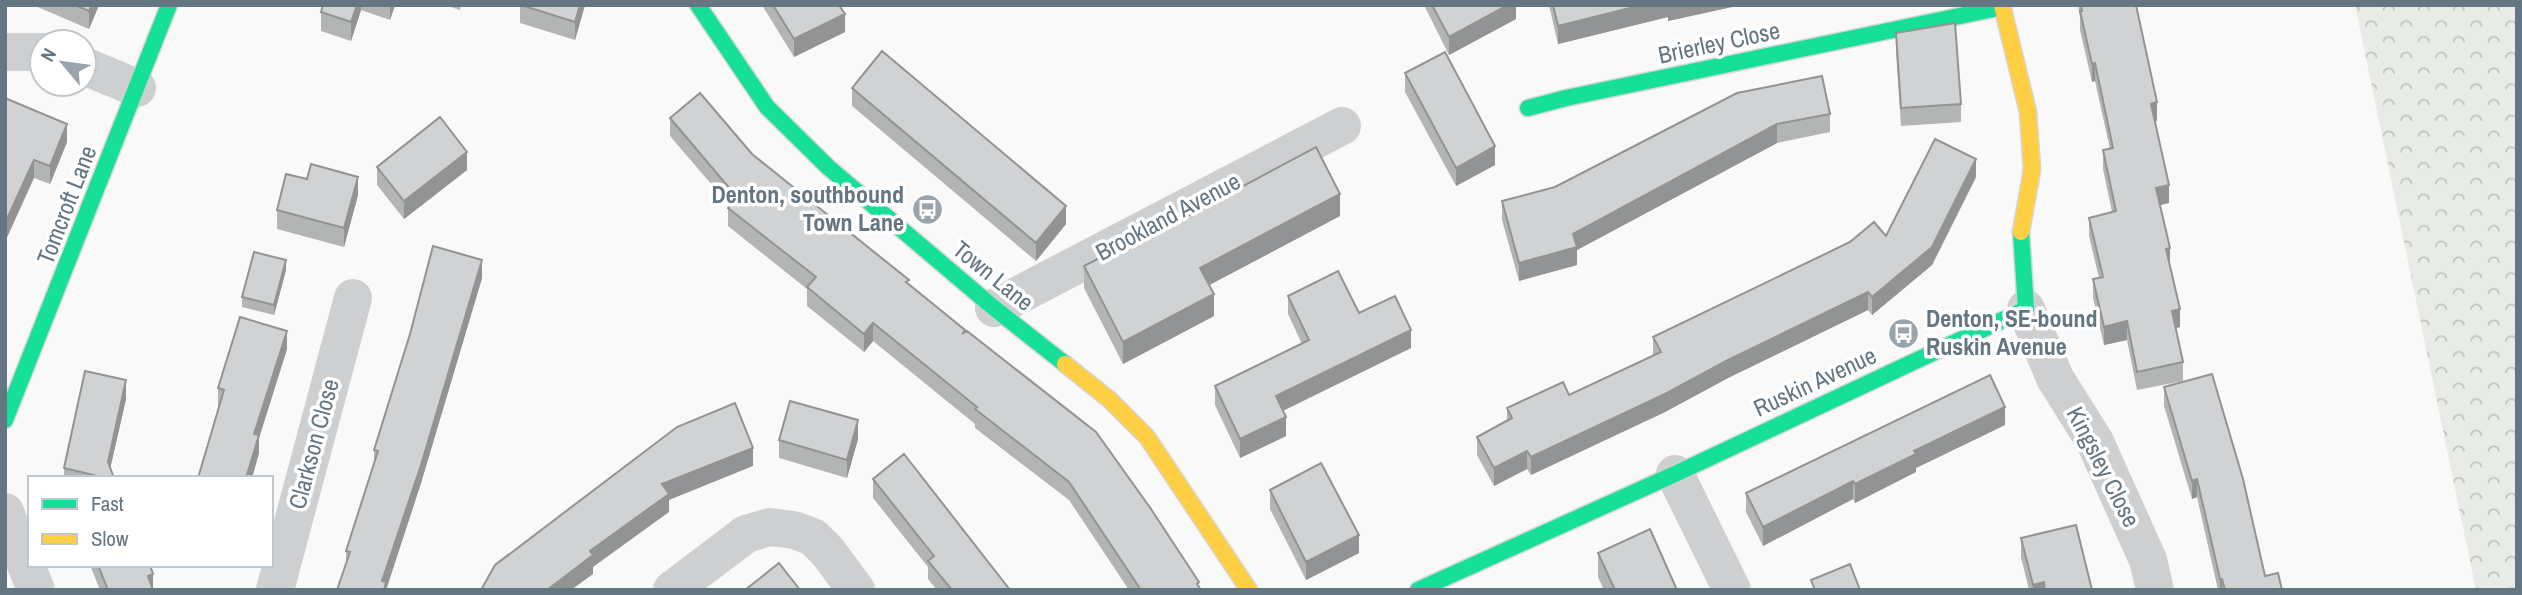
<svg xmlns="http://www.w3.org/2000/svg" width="2522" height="595" font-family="'Archivo Narrow',sans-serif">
  <defs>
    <pattern id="forest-crowns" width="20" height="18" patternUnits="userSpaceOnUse" patternTransform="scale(1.75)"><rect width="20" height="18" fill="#e8ebe6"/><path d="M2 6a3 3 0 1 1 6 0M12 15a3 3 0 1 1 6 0" fill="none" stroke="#c0c3c0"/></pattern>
  </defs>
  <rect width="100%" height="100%" fill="#f9f9f9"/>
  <path fill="url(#forest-crowns)" d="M2355 5H2517V590H2476Z"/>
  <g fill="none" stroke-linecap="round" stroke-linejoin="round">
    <defs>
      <path id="fast" d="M698 5 767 107 828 167 994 308 1065 364
        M1528 108 1566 98 2003 7
        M5 420 169 5
        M1418 590 1675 474 2026 309 2021 232"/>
      <path id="slow" d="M2002 5 2028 112 2032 170 2021 232
        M1065 364 1110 400 1147 437 1249 590"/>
    </defs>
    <use href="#fast" stroke="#d5d6d7" stroke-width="19"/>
    <use href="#slow" stroke="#d5d6d7" stroke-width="19"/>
    <path stroke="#cecfd0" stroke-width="38" d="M5 52H42
      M84 66 137 88
      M994 308 1342 126
      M2026 309 2055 378 2095 442 2148 560 2155 590
      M1675 474 1732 590
      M5 512 36 590
      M275 590 353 298
      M672 590 746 534 770 527 794 530 813 537 828 552 856 590"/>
    <use href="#fast" stroke="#16e098" stroke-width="16"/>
    <use href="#slow" stroke="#ffcf43" stroke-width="16"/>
  </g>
  <path fill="#b3b5b5" d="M33 5H99L89 29Z
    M323 5H395L390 20 361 10 351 41 321 31V12Z
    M445 5H461L460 10Z
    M520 5H585L575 40 520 23Z
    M762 5H839L845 32 794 57Z
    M1424 5H1516V19L1449 55Z
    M1549 5H1741L1668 21V17L1558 44Z
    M2078 5H2136L2157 121H2154L2169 203 2160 205 2180 327 2176 328 2183 362V381L2137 390 2127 340 2104 345 2093 298V279L2099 278 2089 236V218L2112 212 2103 169V150L2110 149 2095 81 2092 82 2080 30V17Z
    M1896 33 1961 104V122L1901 126 1896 52Z
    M1405 73 1495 165 1456 186 1405 92Z
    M852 88 1066 224 1036 261 852 106Z
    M1737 93 1830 114V132L1777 143 1577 250V265L1519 281 1502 220V201L1555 187Z
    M5 98 67 142 50 184 34 178Z
    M670 118 752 154 965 332 1201 590H1129L1069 500 975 428V424L873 341 864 352 807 306V289L728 226V208L730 206 670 136Z
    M377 167 467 170 404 219 377 185Z
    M1976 177 1932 265 1872 315 1868 310 1728 378 1665 412 1531 475 1527 469 1494 486 1477 455V437L1507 421V408L1569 395 1653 355V337L1886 236Z
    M358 195 344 247 277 229V210Z
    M1340 216 1209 285 1214 316 1123 364 1084 288V266L1176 222Z
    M286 270 274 315 242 307V297Z
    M482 278 421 483 386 590 346 564V551L374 463V450Z
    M1288 296 1359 313 1411 348 1283 411 1286 436 1240 458 1215 405V386L1302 344 1288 314Z
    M287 349 259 438V453L252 478H198L219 407 218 406V388Z
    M2164 387 2265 576 2282 590H2218L2197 497 2192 499 2164 406Z
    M126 399 110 469 114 478H64V468Z
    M2005 425 1916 468V472L1855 503 1853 499 1763 546 1746 512V493Z
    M858 439 847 478 779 458V440Z
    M873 479 1010 590H937L928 579V567L873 498Z
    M1270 490 1359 553 1306 580 1270 509Z
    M2021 538 2092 590H2029L2021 557Z
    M1598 553 1677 590H1604L1598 577Z
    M90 565H150L153 590H100Z"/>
  <path fill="#929394" d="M92 5H99L89 29V11Z
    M357 5H361V10L351 41V22Z
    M390 5H395L390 20Z
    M580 5H585L575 40V22Z
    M1508 5H1516V19L1449 55V37Z
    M1642 5H1668V17L1558 44V26Z
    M1668 5H1741L1668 21Z
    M845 14V32L794 57V39Z
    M2095 63V81L2092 82V64Z
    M2157 102V121L2151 122V104Z
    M67 124V142L50 184V166Z
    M1777 124V143L1577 250V265L1519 281V263Z
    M1495 146V165L1456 186V168Z
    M467 152V170L404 219V201Z
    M1976 159V177L1932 265 1872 315V297Z
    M34 160V178L5 242V223Z
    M358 177V195L344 247V228Z
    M2169 185V203L2156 206V188Z
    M1340 194V216L1200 290V268Z
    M1066 206V224L1036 261V243Z
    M2170 248V267L2166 249Z
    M286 260V270L274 315V305Z
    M482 260V278L421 483 386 590H382V581Z
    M1868 292V310L1728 378 1665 412 1531 475V457Z
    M1214 294V316L1123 364V342Z
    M2180 309V327L2172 329V311Z
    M2127 321V340L2104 345V327Z
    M873 323V341L864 352V334Z
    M1411 330V348L1276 414V396Z
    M287 331V349L259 438V453L252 478H246L254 434Z
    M126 380V399L108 478V462Z
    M2005 407V425L1916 468V472L1855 503V484L1914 451Z
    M1286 417V436L1240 458V439Z
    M858 420V439L847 478V460Z
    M753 448V466L669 500V512L593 567V574L571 590H547L662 484Z
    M1527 451V469L1494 486V468Z
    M2197 479V497L2192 499V481Z
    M1853 481V499L1763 546V527Z
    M1359 535V553L1306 580V562Z
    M153 574V590L148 576Z
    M2220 579H2222V590H2220Z
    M2044 582V590H2033V585Z"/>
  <path fill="#d0d2d3" stroke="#929394" stroke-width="2" d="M75 5H92L89 11Z
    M323 5H357L351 22 321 12Z
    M521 5H580L575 22Z
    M773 5H839L845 14 794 39Z
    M1432 5H1508L1449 37Z
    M1553 5H1642L1558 26Z
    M2081 5H2136L2157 102 2151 104 2169 185 2156 188 2170 248 2166 249 2180 309 2172 311 2183 362 2137 372 2127 321 2104 327 2093 279 2103 277 2089 218 2116 211 2103 150 2113 148 2095 63 2092 64 2080 11H2082Z
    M1955 23 1961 104 1901 108 1896 33Z
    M882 51 1066 206 1036 243 852 88Z
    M1445 52 1495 146 1456 168 1405 73Z
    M1822 76 1830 114 1777 124 1573 234 1577 247 1519 263 1502 201 1555 187 1737 93Z
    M700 93 752 154 909 280 906 282 965 330 962 334 967 331 1096 432 1151 509 1199 582 1197 584 1201 590H1141L1069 482 975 409 977 407 873 323 864 334 807 287 816 277 728 208 737 197 670 118Z
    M5 98 67 124 50 166 34 160 5 223Z
    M440 117 467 152 404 201 377 167Z
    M1935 139 1976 159 1932 247 1872 297 1868 292 1728 360 1665 394 1531 457 1527 451 1494 468 1477 437 1512 418 1507 408 1563 382 1569 395 1661 352 1653 337 1850 242 1874 222 1886 236Z
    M1316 147 1340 194 1200 268 1214 294 1123 342 1084 266 1175 219 1176 222Z
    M311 164 358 177 344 228 277 210 286 174 307 179Z
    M433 246 482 260 421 465 382 581 386 582 384 590H337L350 552 346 551 378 451 374 450 410 334Z
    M254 252 286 260 274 305 242 297Z
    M1338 271 1359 313 1395 296 1411 330 1276 396 1286 417 1240 439 1215 386 1309 340 1288 296Z
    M240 317 287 331 254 434 259 435 246 478H198L224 390 218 388Z
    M85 371 126 380 108 462 114 478H106L64 468Z
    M2212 374 2243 479 2265 576 2278 573 2282 590H2225L2222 579H2220L2197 479 2192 481 2164 387Z
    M1990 375 2005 407 1914 451 1916 454 1855 484 1853 481 1763 527 1746 493Z
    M790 401 858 420 847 460 779 440Z
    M735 403 753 448 662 484 669 494 590 551 593 555 547 590H481L495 565 677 427Z
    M904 454 1010 590H952L928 561 934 556 873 479Z
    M1321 463 1359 535 1306 562 1270 490Z
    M2076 525 2092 590H2045L2044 582 2033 585 2021 538Z
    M1650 529 1677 590H1615L1598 553Z
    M779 563 800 590H745Z
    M1850 564 1860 590H1815L1811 580Z
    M98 565H150L153 574 148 576 153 590H108Z"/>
  <defs>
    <symbol id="bus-disc" viewBox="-11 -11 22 22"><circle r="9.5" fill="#99a4ac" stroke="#fff"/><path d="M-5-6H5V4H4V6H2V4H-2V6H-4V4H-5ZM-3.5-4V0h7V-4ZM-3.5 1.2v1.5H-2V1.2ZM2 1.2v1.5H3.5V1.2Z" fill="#fff"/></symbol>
  </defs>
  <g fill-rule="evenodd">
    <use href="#bus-disc" x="910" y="192" width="35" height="35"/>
    <use href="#bus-disc" x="1886" y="316" width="35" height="35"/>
  </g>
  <g text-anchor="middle" stroke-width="7" stroke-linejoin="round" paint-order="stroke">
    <g font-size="24" fill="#657683" stroke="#fff">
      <text transform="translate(1719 43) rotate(-12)" y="8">Brierley Close</text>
      <text transform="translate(67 205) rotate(-69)" y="8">Tomcroft Lane</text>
      <text transform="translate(1168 217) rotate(-28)" y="8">Brookland Avenue</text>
      <text transform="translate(993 276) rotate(39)" y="8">Town Lane</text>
      <text transform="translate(1815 382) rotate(-25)" y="8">Ruskin Avenue</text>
      <text transform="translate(314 444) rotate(-75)" y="8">Clarkson Close</text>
      <text transform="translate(2103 467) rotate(63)" y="8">Kingsley Close</text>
    </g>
    <g font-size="24" font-weight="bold" fill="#657683" stroke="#fff" text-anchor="end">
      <text x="904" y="203">Denton, southbound<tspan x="904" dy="28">Town Lane</tspan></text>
      <text x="1926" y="327" text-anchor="start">Denton, SE-bound<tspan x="1926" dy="28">Ruskin Avenue</tspan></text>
    </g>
  </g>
  <rect width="2522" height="595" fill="none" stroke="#657683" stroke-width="14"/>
  <rect x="28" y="476" width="245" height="91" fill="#ffffff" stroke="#c1c8cd" stroke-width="2"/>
  <rect x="42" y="499" width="35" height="10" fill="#16e098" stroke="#c1c8cd" stroke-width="2"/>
  <text x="91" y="511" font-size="21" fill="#657683">Fast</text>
  <rect x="42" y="534" width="35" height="10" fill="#ffcf43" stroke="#c1c8cd" stroke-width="2"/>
  <text x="91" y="546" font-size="21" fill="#657683">Slow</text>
  <g transform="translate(63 63) rotate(299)"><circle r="33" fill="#ffffff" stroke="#c1c8cd" stroke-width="2"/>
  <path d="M0-5L12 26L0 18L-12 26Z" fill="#99a4ac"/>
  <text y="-10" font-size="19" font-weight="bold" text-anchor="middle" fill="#657683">N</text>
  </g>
</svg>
